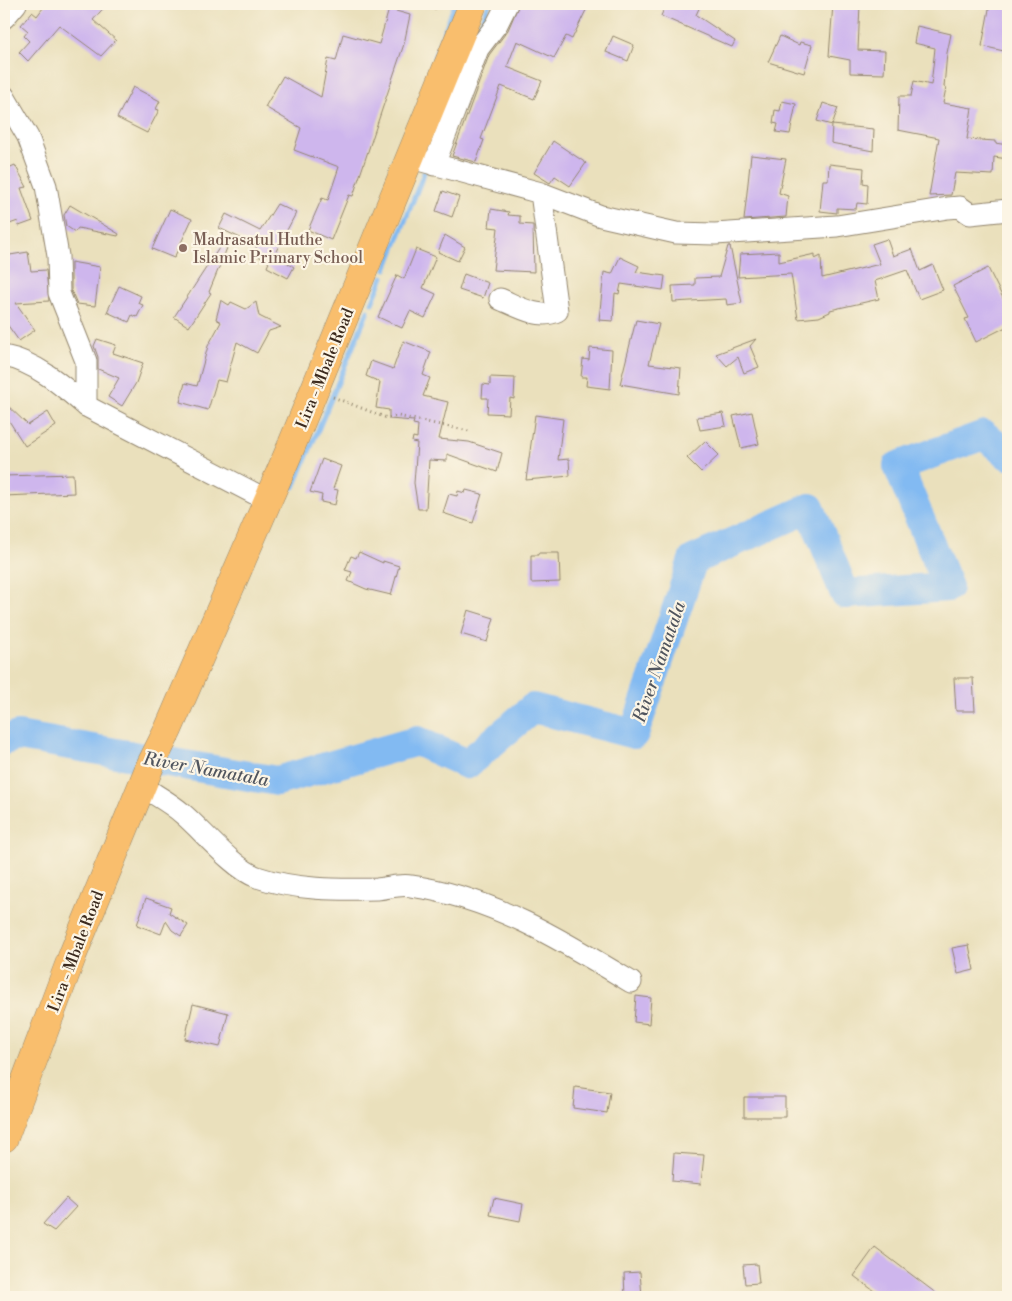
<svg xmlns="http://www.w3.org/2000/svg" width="1012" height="1301" font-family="'Libre Bodoni',serif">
  <rect width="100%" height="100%" fill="#fcf5e5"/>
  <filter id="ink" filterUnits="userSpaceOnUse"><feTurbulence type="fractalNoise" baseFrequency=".02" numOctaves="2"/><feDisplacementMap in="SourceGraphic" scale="10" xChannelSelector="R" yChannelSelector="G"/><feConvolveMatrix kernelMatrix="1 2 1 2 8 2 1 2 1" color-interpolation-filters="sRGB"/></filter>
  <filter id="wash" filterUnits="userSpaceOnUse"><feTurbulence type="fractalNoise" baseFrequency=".0096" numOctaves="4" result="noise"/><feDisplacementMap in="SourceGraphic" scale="20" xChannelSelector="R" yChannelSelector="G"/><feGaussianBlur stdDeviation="1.12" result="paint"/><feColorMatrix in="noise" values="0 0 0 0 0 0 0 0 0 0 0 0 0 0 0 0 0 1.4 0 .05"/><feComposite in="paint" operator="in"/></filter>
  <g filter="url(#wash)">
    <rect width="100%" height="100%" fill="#eae0bc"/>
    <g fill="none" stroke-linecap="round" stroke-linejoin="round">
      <path stroke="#82baf2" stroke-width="5" d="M477 36 489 4
        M434 57 455 4
        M386 269 424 173
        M372 303 383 277
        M294 487 368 311"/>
      <path stroke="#82baf2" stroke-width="30" d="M4 740 18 736 277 781 417 741 467 764 533 708 634 734 693 560 810 508 845 594 948 587 898 466 984 435 1008 455"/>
    </g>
    <g id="blocks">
      <path fill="#ceb6ed" d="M46 4H107L93 20 116 40 101 56 59 25 28 61 19 52 29 41 24 36 28 31 21 25 32 12 37 16Z
        M519 4H589L572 39 566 36 554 58 517 41 507 67 542 81 534 99 501 86 481 139 484 140 476 162 452 156 489 55 508 30Z
        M666 4H701L696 15 735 41 732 47 661 16Z
        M833 4H860L858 50 885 51 884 74 850 73V60L829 56Z
        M990 4H1008V52L982 46Z
        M389 9 410 15 404 44 353 196 349 195 331 240 308 230 322 198 328 200 339 167 294 150 301 128 265 107 283 76 321 97 328 59 336 61 343 34 379 44Z
        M917 26 951 34 947 53 944 87 946 88 943 103 972 108 967 139 995 141V143L1008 145V159L994 157 993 175 955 173 951 195 929 196 939 138 898 130 899 96H911L914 81 931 85 935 48 914 43Z
        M613 36 634 45 628 61 606 52Z
        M780 36 799 45 800 42 812 45 804 73 768 62Z
        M133 87 160 101 156 109 159 110 147 133 117 118Z
        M782 101 796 104 790 134 776 132 778 124 773 123 775 110 780 111Z
        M823 103 838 108 832 125 874 129 873 151 831 143 832 125 817 121Z
        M553 141 586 163 570 186 555 176 550 183 534 173Z
        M751 155 786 159 779 193 788 196 786 217 744 220Z
        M829 164 864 168 863 183 868 184 867 204 857 203 856 209 837 208V213L820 211 823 180H828Z
        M15 165 27 187 21 188 33 221 19 226 18 221 4 226V170Z
        M443 191 459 197 452 217 436 211Z
        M277 204 296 213 274 255 294 267 288 278 267 267 269 262 253 253 257 246 219 228 226 214 260 231Z
        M70 205 119 234 118 236 78 228 75 232 66 226 64 215Z
        M170 209 192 219 174 258 152 249Z
        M491 209 509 212 508 215 520 216V224L533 225 534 272 493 270 498 228 489 227Z
        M445 235 465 247 458 261 438 252Z
        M887 239 893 256 912 249 920 271 933 265 943 290 919 299 907 270 875 281 879 299 830 310V312L819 317 798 319 791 274 738 277 740 254 779 252V262L815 254V259L821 256 822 278 880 264 872 244Z
        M221 245 227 248 209 292 211 293 189 327 174 317Z
        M728 246H730L742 303 727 305 726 299 673 302 672 286 695 285V278L719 277Z
        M416 249 436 257 423 288 436 294 425 318 410 311 402 328 378 317 397 275 404 279Z
        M28 252 31 271 46 270 49 301 16 303 35 330 19 341 4 320V256Z
        M620 257 639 266 636 272 665 276 663 290 621 284 619 294 615 293 613 321 599 320 604 272 612 274Z
        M71 262 100 267 95 306 77 304 71 290Z
        M988 268 1008 308V326L976 342 965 319 969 318 953 286Z
        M464 274 488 283 483 298 459 290Z
        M119 286 141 296 138 303 143 305 137 317 132 315 129 322 107 312Z
        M221 300 229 305 231 302 246 309 256 302 259 316 281 327 269 331 257 353 237 342 226 382 217 380 208 410 180 402 185 383 197 386 208 346 221 322 216 319Z
        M636 320 659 324 649 364 681 368 679 394 620 384Z
        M97 339 116 345 113 353 143 363 136 383 122 406 108 397 119 378 98 369V357L94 346Z
        M756 339 750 346 759 367 744 373 738 357 727 366 716 354Z
        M403 341 431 352 423 375 430 378 423 396 448 402 439 439 469 442 502 453 497 472 447 454V461L429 460 426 509H418L414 483 417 443 412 442 413 437 417 438 418 425 413 424 414 421 389 419V410L376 408 380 382 366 376 371 361 393 369Z
        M590 348 612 350 610 389 586 386 587 377H581L583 359 589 360Z
        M490 377 515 378 514 399 510 398 509 414 487 413 488 398H482L483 384 490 385Z
        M4 402 28 425 48 412 56 426 25 446 4 413Z
        M752 412 759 444 741 448 733 416Z
        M723 413 726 426 700 430 697 417Z
        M535 415 563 419 558 460 569 459 570 476 526 480Z
        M705 441 719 455 701 472 687 458Z
        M322 459 341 466 333 489 338 490 335 505 321 502 322 495 310 492Z
        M73 474 74 493 4 496V476Z
        M466 490 482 494 473 523 443 513 449 494 457 496 458 491 465 493Z
        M359 552 383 563V561L399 566 391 595 366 589 348 581 352 572 345 570 351 556 356 558Z
        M538 553H559L560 582 531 583V555H538Z
        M468 610 494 618 487 642 461 634Z
        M954 678H973L975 711H956Z
        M146 898 171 907 169 913 188 925 181 936 172 930 166 921 161 934 137 925Z
        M969 945 974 970 958 974 952 948Z
        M636 996 651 998 649 1024 634 1022Z
        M193 1004 228 1013 220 1047 185 1039Z
        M575 1087 610 1092 607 1113 573 1108Z
        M744 1097H785V1117H744Z
        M674 1153 704 1155 701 1184 672 1181Z
        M66 1198 76 1207 54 1231 43 1224Z
        M494 1198 523 1204 520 1221 490 1215Z
        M875 1247 941 1297H882L854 1276Z
        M757 1264 759 1283 745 1284 743 1265Z
        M640 1272 642 1297H625L624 1273Z"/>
    </g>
  </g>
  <g filter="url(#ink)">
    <use href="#blocks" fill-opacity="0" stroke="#92856d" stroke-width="1"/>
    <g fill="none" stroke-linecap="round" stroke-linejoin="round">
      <defs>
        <path id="minor" d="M4 18 16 4
          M4 96 28 137 46 186 58 256 59 293 86 361V406
          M411 158 541 193 601 216 676 233 715 234 837 226 948 208 960 207 970 214 1008 210
          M434 165 478 49 497 24 507 4
          M500 299C517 306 539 320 557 311L541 193
          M4 356C36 362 63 386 86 406L267 500
          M142 786C155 795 171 803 183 814 202 830 234 869 257 877 295 890 337 890 377 889 388 888 400 884 411 886 492 897 562 940 631 982"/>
        <path id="major" d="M4 1138 73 954 150 766 168 730 288 454 473 4"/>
      </defs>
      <use href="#minor" stroke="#92856d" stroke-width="23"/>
      <use href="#major" stroke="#92856d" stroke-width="29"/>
      <path stroke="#92856d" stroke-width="3" stroke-dasharray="1 4" stroke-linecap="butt" d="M415 4 433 9 440 7 442 4
        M333 397 387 418 398 416 469 431"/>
      <use href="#minor" stroke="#fff" stroke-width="21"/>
      <use href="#major" stroke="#f9be6d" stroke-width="28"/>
    </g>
  </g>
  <circle fill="#8d6e63" stroke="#fcf5e5" stroke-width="2" cx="183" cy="248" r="5"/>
  <g text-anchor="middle" stroke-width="4.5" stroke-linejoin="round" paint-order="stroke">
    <g font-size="16" fill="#785e54" stroke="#fcf5e5" text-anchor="start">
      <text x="193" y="245">Madrasatul Huthe<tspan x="193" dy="18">Islamic Primary School</tspan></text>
    </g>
    <g font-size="16" fill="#3b2a1e" stroke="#fcf5e5">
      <text transform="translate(324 368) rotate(-68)" y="6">Lira - Mbale Road</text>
      <text transform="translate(75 951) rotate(-69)" y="6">Lira - Mbale Road</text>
    </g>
    <g font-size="18" font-style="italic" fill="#50555e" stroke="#fcf5e5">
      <text transform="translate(659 662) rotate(-71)" y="6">River Namatala</text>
      <text transform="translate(206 769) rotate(10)" y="6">River Namatala</text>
    </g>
  </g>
  <rect width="1012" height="1301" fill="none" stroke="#fcf5e5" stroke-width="20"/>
</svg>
